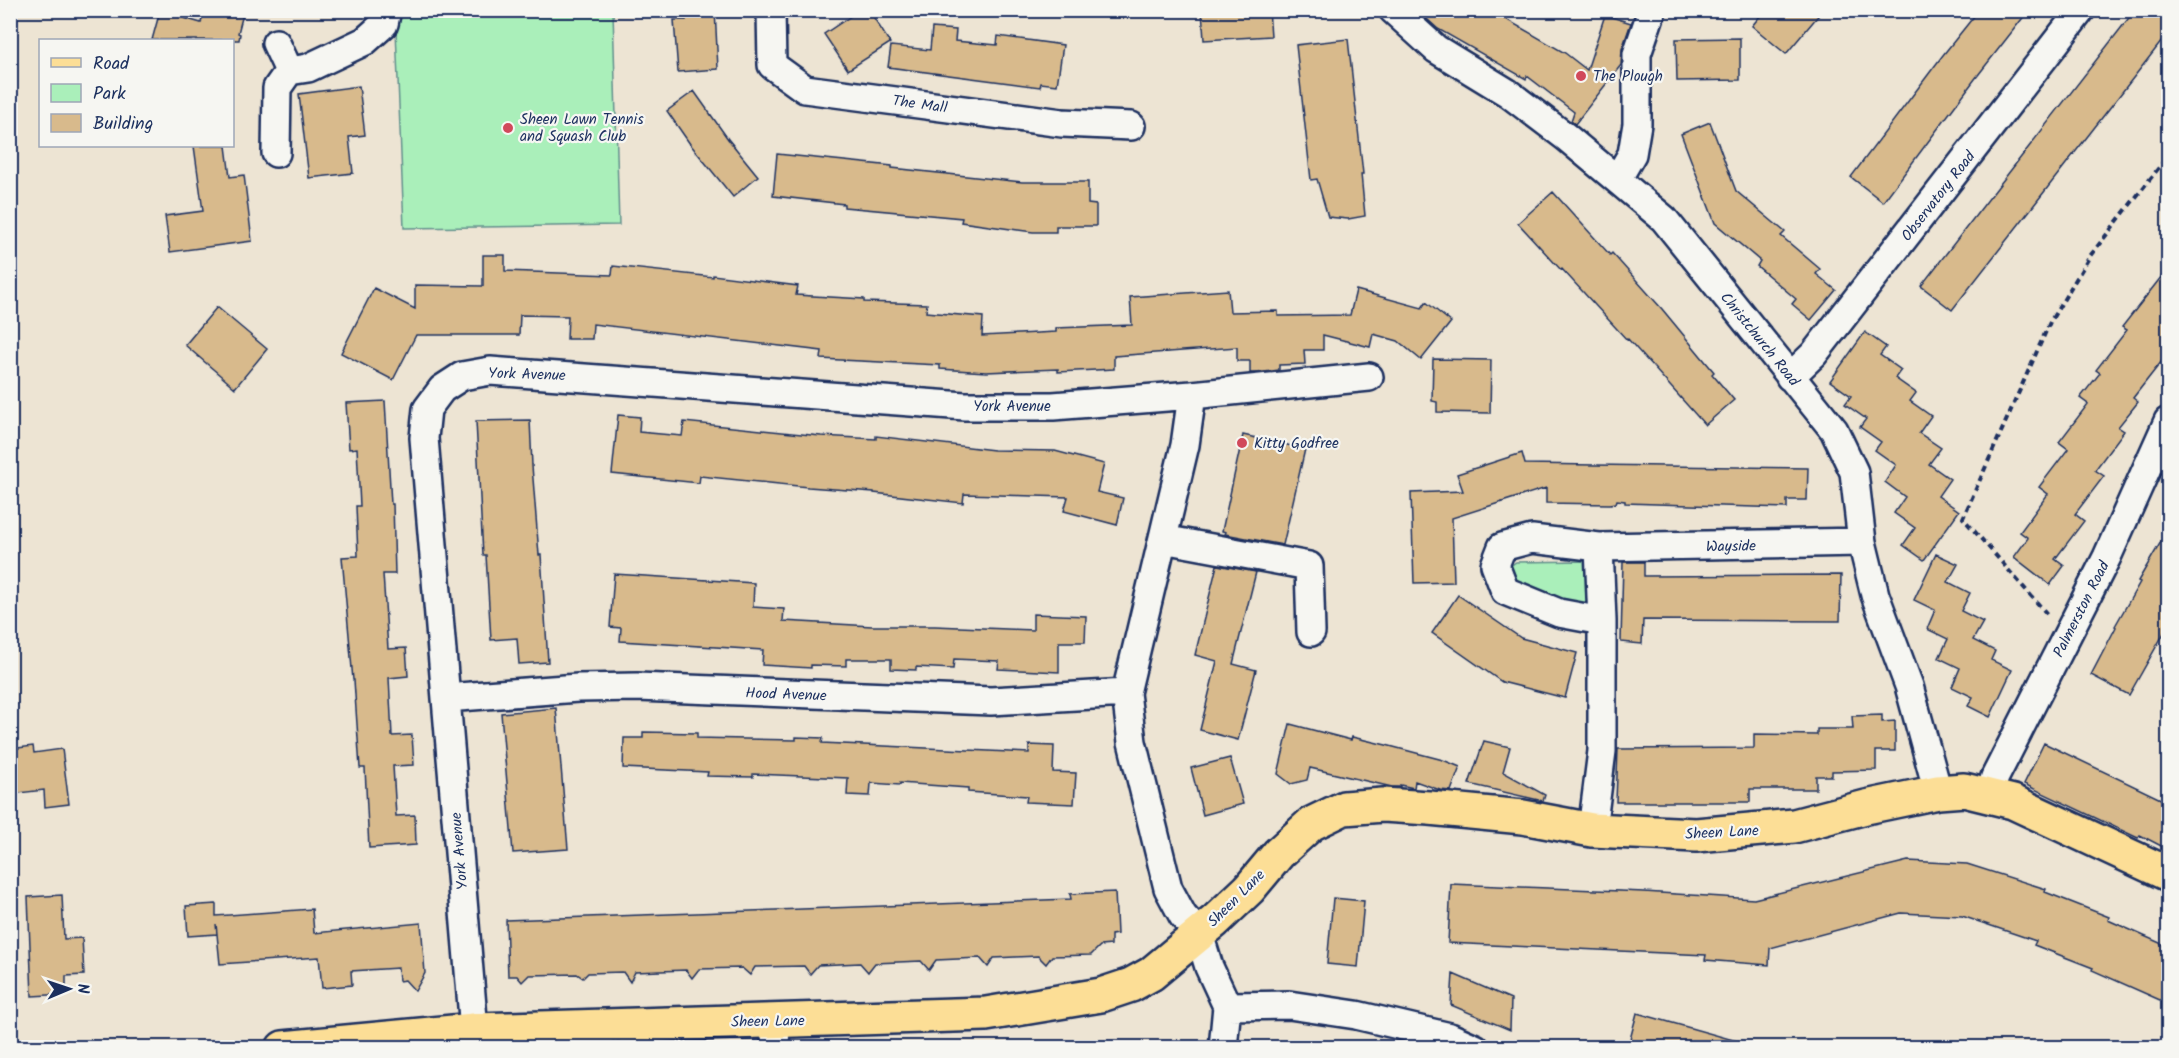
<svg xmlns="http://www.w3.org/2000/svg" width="2179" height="1058" font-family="Kalam,sans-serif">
  <rect width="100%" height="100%" fill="#ede4d3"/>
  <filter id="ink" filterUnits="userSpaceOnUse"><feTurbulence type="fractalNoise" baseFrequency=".0167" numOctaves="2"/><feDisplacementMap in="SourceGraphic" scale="12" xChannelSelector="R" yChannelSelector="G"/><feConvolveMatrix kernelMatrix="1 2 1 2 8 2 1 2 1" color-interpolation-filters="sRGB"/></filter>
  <g filter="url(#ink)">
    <path fill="#aaefba" stroke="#628f8c" stroke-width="1.5" d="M397 11H613L619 225 404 228 396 30Z
      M1586 561 1587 608 1517 590 1506 569 1516 562Z"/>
    <path fill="#d8ba8c" stroke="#1b2f5e" stroke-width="1.5" d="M204 10H244L238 33 240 34 239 40H152L160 11 201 23Z
      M685 10H715L718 69 678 72 674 20H686Z
      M860 10H869L890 43 848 70 824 34Z
      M1202 10H1269L1271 36 1204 40Z
      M1417 10H1490L1565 53 1587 70 1605 15 1631 23 1622 49 1621 65 1575 124 1571 121 1574 112 1527 76 1526 79 1438 29Z
      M1765 10H1823L1786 54 1752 26Z
      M1979 10H2029L1975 79 1883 202 1851 177 1943 55Z
      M2135 10H2169V32L1952 310 1921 286Z
      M932 28 956 30 955 41 997 45 998 36 1063 45 1057 85 1041 83 1040 87 888 67 891 46 930 50Z
      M1740 38V80L1677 81 1676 39Z
      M1348 39 1363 174H1361L1365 216 1348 219 1328 217 1317 179 1311 180 1296 45Z
      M359 86 365 135 349 137 353 173 309 178 299 94Z
      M694 91 728 139 758 176 733 197 690 144 667 111Z
      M1710 122 1736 191 1785 232 1781 236 1820 269 1816 274 1836 290 1811 320 1792 304 1796 299 1757 266 1760 261 1715 223 1681 134Z
      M194 146H226L230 177 244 175 252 241 170 252 165 216 203 211Z
      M777 154 892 166V168L1022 182H1088V204L1096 205V226H1056V232H1033L961 222 962 218 844 207V204L773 196Z
      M1553 192 1610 255 1612 253 1662 309 1714 372 1712 374 1734 400 1705 425 1628 339 1627 340 1562 269 1561 270 1518 223Z
      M483 255H505V271L612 275 613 266 713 277V275L798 286 796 295 864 299V302L927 304 926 312 983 317 982 336 1056 332V328L1132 325 1130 297 1228 290 1230 312 1278 311V316L1350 315 1356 290 1422 308 1426 302 1451 322 1421 360 1398 341 1373 334 1370 347 1323 335V350H1304L1305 364 1279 365V370L1257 373H1250V361H1237V347L1114 356V369L1058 372V369L986 372 940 369V365L821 359 822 351 593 324 592 339H567L568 316 520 315 519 335H416L393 380 341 353 374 288 415 309V285L483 286Z
      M2169 267V352L2133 398 2138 402 2118 427 2124 431 2095 470 2104 476 2075 514 2084 521 2055 559 2064 566 2050 585 2014 557 2028 538 2020 532 2048 494 2039 487 2068 449 2059 442 2088 404 2080 398 2100 373 2096 370 2127 330 2122 327Z
      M217 307 267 349 235 388 185 345Z
      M1865 332 1886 347 1880 355 1901 370 1895 378 1916 393 1910 401 1931 416 1919 433 1941 448 1929 464 1950 479 1938 496 1959 511 1924 560 1903 545 1915 528 1894 513 1905 497 1885 482 1896 465 1875 450 1881 442 1860 427 1866 419 1845 404 1851 396 1830 381Z
      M1433 359 1491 360 1490 413 1437 412V402L1432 401Z
      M385 401 391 504H393L395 574H383L388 649 406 648 408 676 389 678 392 736 412 735 414 765 393 766 396 816 415 815 416 845 369 848 365 768H360L354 680H353L342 557 358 556 356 506H360L357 448 349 449 346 403Z
      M618 415 640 417 639 432 682 436 684 422 821 436 876 439V436L994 450 1055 451 1104 464 1097 492 1123 498 1117 525 1064 511 1068 497 964 494 963 503 874 493V492L808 487 700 476 699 483 612 474Z
      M530 420 532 466 539 555H541L548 662 519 664 517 638 491 640 486 555H483L476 421Z
      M1243 435 1305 449 1283 545 1225 534 1226 532 1222 531Z
      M1522 453 1525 464 1808 468 1807 500H1787V508L1625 503V501L1617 500 1616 503 1610 504 1546 503V488L1452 518 1454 582 1414 583 1411 493 1463 491 1457 474Z
      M2169 528V624L2129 695 2091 675 2116 627 2115 626 2140 582 2138 581Z
      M1936 554 1958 564 1948 582 1970 593 1961 611 1983 622 1973 640 1995 651 1991 660 2012 670 1990 717 1968 706 1973 697 1952 687 1960 668 1939 658 1948 639 1927 629 1935 610 1914 600Z
      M1623 562H1644V576L1841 575 1840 621 1643 620 1642 644 1621 642Z
      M1217 565 1256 572 1233 664 1256 670 1238 740 1200 730 1217 661 1195 655Z
      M614 574 754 583 753 607 784 609 783 621 872 626H935L1033 630V614L1086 616 1085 642H1059V672L998 669 999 661 954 659 953 669 916 667V670L891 669V659H846V666L811 665V668L762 665 763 650 620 641 621 628 610 627Z
      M1458 595 1521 638 1577 653 1565 698 1502 682 1432 633Z
      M556 708 568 849 513 853 501 713Z
      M1882 715V722L1895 721V751H1876V770L1832 771V776H1816V789H1750V802H1616L1618 749 1754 748V734L1817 735V729H1853L1852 716Z
      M1290 724 1351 740 1352 737 1386 745 1443 760 1460 767 1451 791 1440 790 1415 781 1414 788 1400 785V787H1392L1310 768 1307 780 1291 784 1278 774Z
      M643 732 697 733V738L796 740V737L823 738 822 743 1029 753V745L1054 746 1053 772 1076 773 1074 804 1026 802 1027 796 968 792V788L900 783V785L871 783 870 796 847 795 848 778 753 774V777L707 776 708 772 623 768 624 738H643Z
      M1484 741 1510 747 1503 772 1545 795 1543 801 1469 784Z
      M2044 743 2169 803V850L2140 835 2138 838 2024 784Z
      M33 746 34 753 62 749 69 804 45 807 44 790 10 794V749Z
      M1230 758 1243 804 1203 815 1191 768Z
      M1908 861 1967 864 2046 889 2045 892 2109 917 2108 920 2169 947V1004L2092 970 2093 968 2034 945 2036 941 1962 916 1901 913 1770 948 1769 965 1705 960 1706 955 1448 943 1451 884 1644 892 1754 899Z
      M1115 892 1117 934 1111 935V945L1100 946 1091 955 1052 956 1046 964 1038 956 994 958 988 967 980 958 936 960 929 970 921 961 875 963 868 972 860 963 818 965 810 974 804 966 755 967 750 975 742 968 699 969 692 978 686 970 635 972 630 982 623 972 588 973 583 978 577 974 529 975 522 982 517 976H508L506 920 1071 899 1070 894Z
      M62 895 64 939 82 938 84 975 66 976V994L32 996 28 897Z
      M1333 898 1364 901 1358 967 1327 964Z
      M216 904V916L312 909 314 933 421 923 425 973 415 991 405 980 399 981 398 968 351 971 352 985 322 988 319 957 220 964 216 924 217 934 188 936 186 906Z
      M1453 974 1511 999 1510 1030 1451 1005Z
      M1637 1013 1737 1041 1736 1047H1628Z"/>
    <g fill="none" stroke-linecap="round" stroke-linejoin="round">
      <defs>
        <path id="minor" d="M771 10 772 65 805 89 1062 123 1131 126
          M1393 10 1436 49 1508 93 1566 137 1664 219 1834 430 1854 472 1862 542 1875 595 1909 686 1938 792
          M276 43 289 71
          M276 153 277 88 289 71 308 68 365 41 384 24 387 10
          M1618 178 1632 154 1637 124V54L1652 10
          M1790 377 1814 354 2081 10
          M1192 395 1369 377
          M1163 539 1309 566 1311 632
          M1599 547 1862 542
          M446 698 578 688 637 687 991 701 1126 693
          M1989 795 1995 777 2107 557 2168 421
          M1592 830 1602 751V621L1599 547 1532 539 1502 547 1495 565 1505 591 1559 613 1602 621
          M1227 1006 1289 1005 1356 1015 1450 1037 1475 1048
          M474 1030 424 438 427 409 442 389 462 376 490 371 965 406H1053L1192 395 1185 445 1126 693 1132 742 1168 888 1183 916 1199 934 1209 967 1227 1006 1223 1048
          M775 1048 776 1022"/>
        <path id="major" d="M283 1048 474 1030 986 1014 1101 995 1131 985 1151 974 1215 921 1249 889 1279 853 1311 824 1344 808 1383 805 1429 808 1523 817 1592 830 1696 835 1794 826 1866 807 1938 792 1964 790 2013 802 2168 874"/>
      </defs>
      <use href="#minor" stroke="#1b2f5e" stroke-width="32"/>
      <use href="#major" stroke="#1b2f5e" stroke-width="38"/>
      <path stroke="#1b2f5e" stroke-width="4" stroke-dasharray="6 4.5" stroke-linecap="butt" d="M2047 614 1963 518 2050 322 2090 256 2168 156"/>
      <use href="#minor" stroke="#f6f6f2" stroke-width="27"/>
      <use href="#major" stroke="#fcde96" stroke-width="33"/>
    </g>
  </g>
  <g fill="#d1495b" stroke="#f6f6f2" stroke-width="2">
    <circle cx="1581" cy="76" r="6"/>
    <circle cx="508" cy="128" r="6"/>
    <circle cx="1242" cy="443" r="6"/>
  </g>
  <g text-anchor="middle" stroke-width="4.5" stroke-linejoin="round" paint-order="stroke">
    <g font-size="15" fill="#1b2f5e" stroke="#f6f6f2" text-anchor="start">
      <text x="1593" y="81">The Plough</text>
      <text x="520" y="124">Sheen Lawn Tennis<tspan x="520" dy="17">and Squash Club</tspan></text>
      <text x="1254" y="448">Kitty Godfree</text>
    </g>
    <g font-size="15" fill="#1b2f5e" stroke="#f6f6f2">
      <text transform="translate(920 104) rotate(8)" y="5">The Mall</text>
      <text transform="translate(1938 196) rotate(-52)" y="5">Observatory Road</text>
      <text transform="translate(1760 339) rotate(51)" y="5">Christchurch Road</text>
      <text transform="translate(527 374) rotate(2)" y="5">York Avenue</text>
      <text x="1012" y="411">York Avenue</text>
      <text transform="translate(1731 546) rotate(-1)" y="5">Wayside</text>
      <text transform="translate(2081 609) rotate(-63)" y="5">Palmerston Road</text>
      <text transform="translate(786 694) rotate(2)" y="5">Hood Avenue</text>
      <text transform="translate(1722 832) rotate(-3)" y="5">Sheen Lane</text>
      <text transform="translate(459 851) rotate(-95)" y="5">York Avenue</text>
      <text transform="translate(1236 898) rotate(-45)" y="5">Sheen Lane</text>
      <text transform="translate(768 1021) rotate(-1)" y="5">Sheen Lane</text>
    </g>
  </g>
  <rect width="2179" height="1058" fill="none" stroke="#f6f6f2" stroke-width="36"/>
  <rect x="18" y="18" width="2143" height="1022" fill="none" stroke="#1b2f5e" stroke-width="2" filter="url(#ink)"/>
  <rect x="39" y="39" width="195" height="108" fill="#f6f6f2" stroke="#9ea6b7" stroke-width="1.5"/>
  <rect x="51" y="58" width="30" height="9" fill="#fcde96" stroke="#9ea6b7" stroke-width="1.5"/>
  <text x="93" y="69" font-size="18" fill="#1b2f5e">Road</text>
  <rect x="51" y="84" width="30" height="18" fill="#aaefba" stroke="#9ea6b7" stroke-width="1.5"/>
  <text x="93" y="99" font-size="18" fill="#1b2f5e">Park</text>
  <rect x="51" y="114" width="30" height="18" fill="#d8ba8c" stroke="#9ea6b7" stroke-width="1.5"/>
  <text x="93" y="129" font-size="18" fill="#1b2f5e">Building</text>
  <g transform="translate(69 989) rotate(88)" stroke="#f6f6f2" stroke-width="4.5" paint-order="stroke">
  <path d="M0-4.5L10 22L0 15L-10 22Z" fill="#1b2f5e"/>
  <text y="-9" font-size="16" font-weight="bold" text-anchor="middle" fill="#1b2f5e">N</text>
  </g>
</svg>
